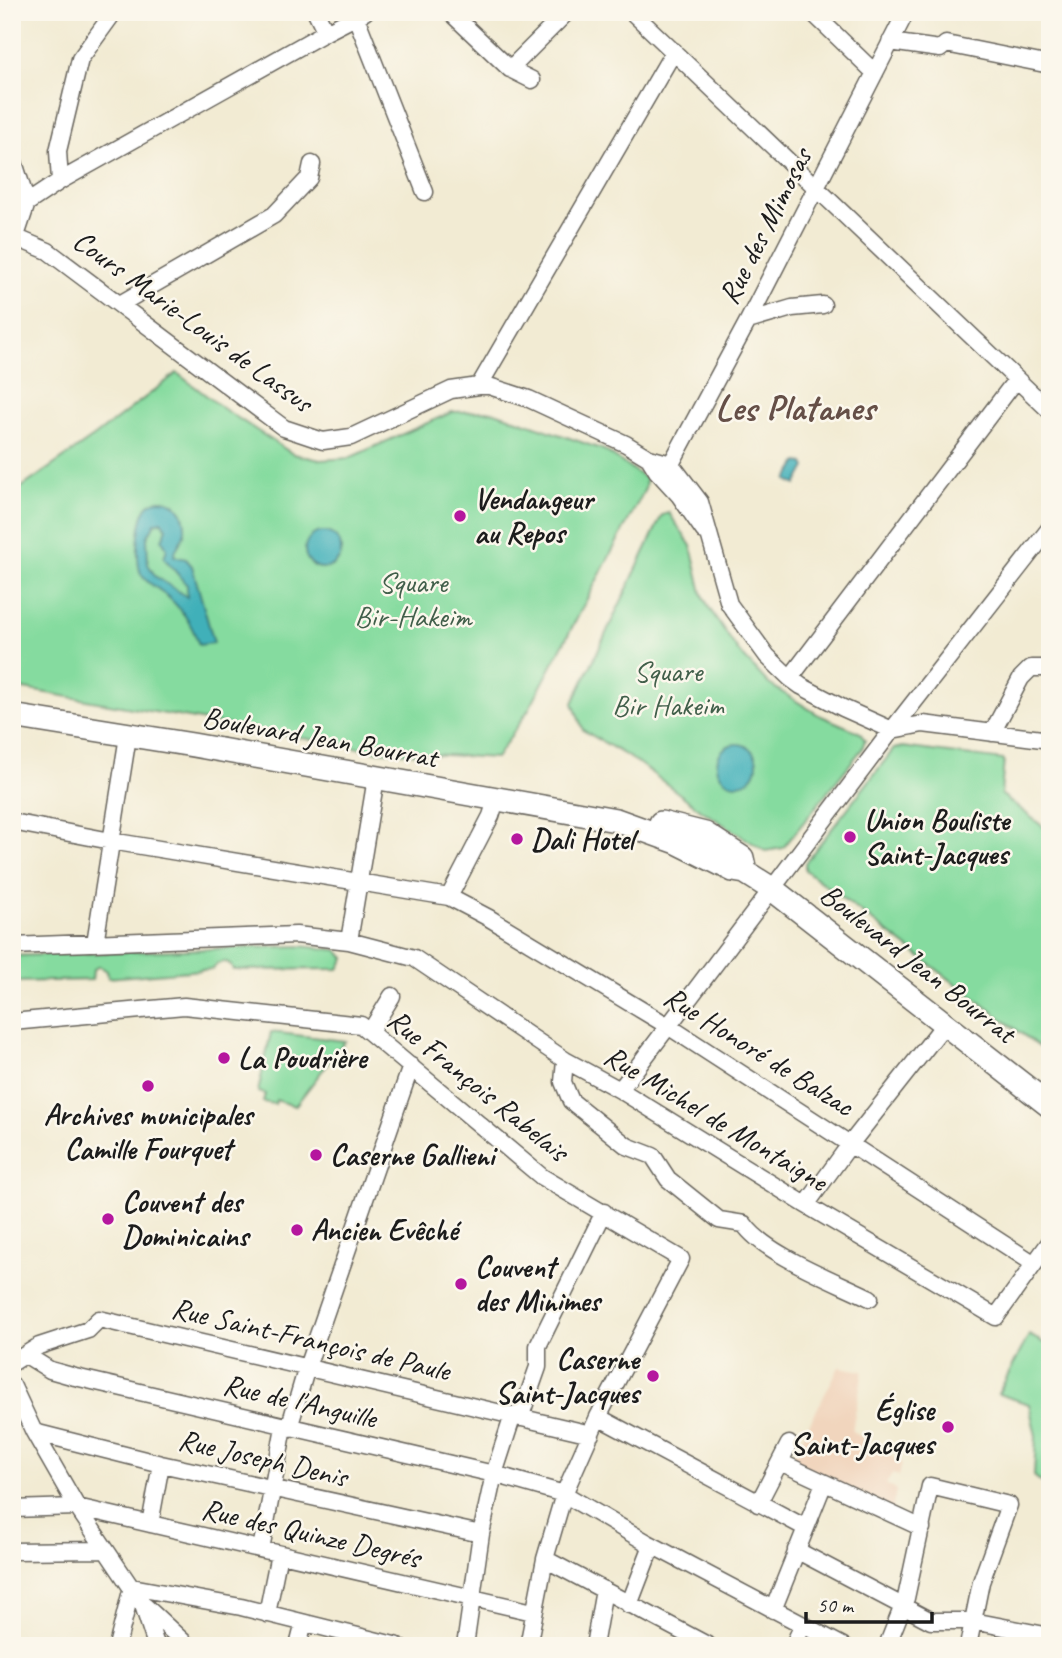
<svg xmlns="http://www.w3.org/2000/svg" width="1062" height="1658" font-family="Caveat,sans-serif">
  <rect width="100%" height="100%" fill="#fbf7ec"/>
  <filter id="ink" filterUnits="userSpaceOnUse"><feTurbulence type="fractalNoise" baseFrequency=".0143" numOctaves="2"/><feDisplacementMap in="SourceGraphic" scale="14" xChannelSelector="R" yChannelSelector="G"/><feConvolveMatrix kernelMatrix="1 2 1 2 8 2 1 2 1" color-interpolation-filters="sRGB"/></filter>
  <filter id="wash" filterUnits="userSpaceOnUse"><feTurbulence type="fractalNoise" baseFrequency=".00686" numOctaves="4" result="noise"/><feDisplacementMap in="SourceGraphic" scale="28" xChannelSelector="R" yChannelSelector="G"/><feGaussianBlur stdDeviation="1.57" result="paint"/><feColorMatrix in="noise" values="0 0 0 0 0 0 0 0 0 0 0 0 0 0 0 0 0 1.4 0 .05"/><feComposite in="paint" operator="in"/></filter>
  <g filter="url(#wash)">
    <rect width="100%" height="100%" fill="#f2ebd3"/>
    <path fill="#f1d5bd" d="M839 1367 863 1371 852 1431 902 1463 899 1476 892 1473 886 1484 896 1490 892 1511 790 1461Z"/>
    <path fill="#85db9f" stroke="#507c5e" stroke-width="2" d="M177 373 224 409 293 454 320 460 349 458 452 412 492 411 604 450 646 479 645 489 529 709 496 758 376 751 12 687V494L95 436Z
      M669 513 691 546 702 593 709 608 739 652 769 684 819 715 859 732 865 740 862 749 783 848 765 851 701 810 637 762 583 730 573 703 655 530 662 515Z
      M902 747 1004 760 1001 794 1050 832V1055L805 870V863L894 749Z
      M300 946 337 950 345 958 339 969 233 970C230 962 224 960 217 964L213 969 108 978 107 971 99 966 93 970 92 980 12 982V956Z
      M271 1032 345 1041 295 1106 276 1100 275 1104 263 1102 265 1094 258 1092Z
      M1029 1335 1050 1346V1482L1046 1486 1034 1476 1036 1436 1029 1404 998 1394Z"/>
    <path fill="#40b0b9" stroke="#2e666a" stroke-width="2" fill-rule="evenodd" d="M798 462 804 463 806 467 796 485 787 480Z
      M159 500C176 499 186 513 185 530 184 541 175 546 174 556L186 559 192 566 214 643 199 645C191 622 181 607 162 592 155 586 146 583 141 574 135 560 138 515 149 505 151 502 155 502 159 500ZM161 521 167 528 162 540 167 548 164 558 187 585V597L155 576 148 564 147 538 155 523Z
      M305 550a18 18 0 1 1 36 0a18 18 0 1 1-36 0Z
      M717 764a20 20 0 1 1 40 0a20 20 0 1 1-40 0Z"/>
  </g>
  <g filter="url(#ink)">
    <g fill="none" stroke-linecap="round" stroke-linejoin="round">
      <defs>
        <path id="street" d="M316 12 326 32
          M450 12 510 69 532 80
          M632 12 1050 411
          M812 12 875 73
          M356 17 425 192
          M890 42 940 49 946 44 1050 65
          M510 69 567 12
          M12 156 27 203
          M60 181 58 151 80 59 114 12
          M12 236 48 251 284 428 323 441 351 437 451 390 479 386H489L529 399 626 444 649 458 671 464 700 502 729 604 767 656 790 678 801 686 843 708 892 730 923 724 1050 740
          M16 236 27 203 60 181 326 32 365 12
          M120 304 274 215 309 178 312 164
          M748 321 792 308 823 305
          M479 386 674 51
          M649 458 657 471 679 495 704 531
          M671 464 748 321 906 12
          M790 678 1016 380
          M992 733 1021 678 1031 668H1050
          M12 822 111 841 449 897 489 918 668 1026 1033 1263
          M449 897 491 816 496 800
          M349 941 376 778
          M95 943 128 736
          M12 946 296 935 349 941 414 958 565 1060 620 1090 806 1205 996 1317 1050 1242
          M12 1022 184 1006 361 1025 542 1177 681 1259 598 1417 564 1494 545 1559 528 1646
          M370 1032 392 996
          M565 1060 563 1082 571 1101 627 1146 653 1156 668 1179 719 1220 744 1224C764 1254 836 1281 870 1298
          M620 1090 892 730 1050 528
          M806 1205 851 1143 944 1025
          M26 1355 50 1370 75 1377 494 1474 564 1494 646 1542 843 1646
          M12 1363 39 1346 88 1330 99 1319 591 1434
          M12 1385 34 1432 77 1507 143 1605 155 1642 158 1646
          M598 1417 806 1528
          M520 1418 538 1367V1346L604 1212
          M289 1428 307 1367 411 1066
          M34 1432 161 1464 481 1534
          M780 1462 922 1528
          M758 1504 789 1444
          M12 1509 77 1507 533 1612
          M150 1524 161 1464
          M261 1549 284 1427
          M796 1550 931 1621H973L1050 1636
          M12 1551 104 1550
          M545 1559 709 1646
          M629 1605 652 1545
          M145 1606 188 1646
          M773 1610 824 1483
          M267 1614 279 1554
          M117 1646 132 1587 241 1607 398 1646
          M298 1646 304 1623
          M465 1646 481 1534 494 1474 513 1415
          M594 1646 604 1590
          M793 1646 803 1625
          M887 1646 906 1598 930 1486 1009 1505 981 1582 968 1646"/>
        <path id="secondary" d="M12 716 193 745 616 820 677 842 733 870 745 872 772 889 1050 1106
          M661 823 705 834 742 858 744 867"/>
      </defs>
      <use href="#street" stroke="#67645c" stroke-width="19"/>
      <use href="#secondary" stroke="#67645c" stroke-width="26"/>
      <use href="#street" stroke="#fff" stroke-width="16"/>
      <use href="#secondary" stroke="#fff" stroke-width="23"/>
    </g>
  </g>
  <g fill="#b5179e" stroke="#fbf7ec" stroke-width="2.5">
    <circle cx="460" cy="516" r="7"/>
    <circle cx="850" cy="837" r="7"/>
    <circle cx="517" cy="839" r="7"/>
    <circle cx="224" cy="1058" r="7"/>
    <circle cx="148" cy="1086" r="7"/>
    <circle cx="316" cy="1155" r="7"/>
    <circle cx="108" cy="1219" r="7"/>
    <circle cx="297" cy="1230" r="7"/>
    <circle cx="461" cy="1284" r="7"/>
    <circle cx="653" cy="1376" r="7"/>
    <circle cx="948" cy="1427" r="7"/>
  </g>
  <g text-anchor="middle" stroke-width="5" stroke-linejoin="round" paint-order="stroke">
    <g font-size="30" fill="#1c1c1c" stroke="#fbf7ec">
      <text transform="translate(765 226) rotate(-63)" y="10">Rue des Mimosas</text>
      <text transform="translate(193 321) rotate(36)" y="10">Cours Marie-Louis de Lassus</text>
      <text transform="translate(320 737) rotate(10)" y="10">Boulevard Jean Bourrat</text>
      <text transform="translate(918 963) rotate(38)" y="10">Boulevard Jean Bourrat</text>
      <text transform="translate(759 1051) rotate(32)" y="10">Rue Honoré de Balzac</text>
      <text transform="translate(478 1085) rotate(39)" y="10">Rue François Rabelais</text>
      <text transform="translate(716 1118) rotate(31)" y="10">Rue Michel de Montaigne</text>
      <text transform="translate(311 1339) rotate(13)" y="10">Rue Saint-François de Paule</text>
      <text transform="translate(300 1401) rotate(13)" y="10">Rue de l'Anguille</text>
      <text transform="translate(263 1458) rotate(13)" y="10">Rue Joseph Denis</text>
      <text transform="translate(311 1533) rotate(13)" y="10">Rue des Quinze Degrés</text>
    </g>
    <g font-size="30" font-weight="bold" fill="#1c1c1c" stroke="#fbf7ec" text-anchor="start">
      <text x="474" y="509">Vendangeur<tspan x="474" dy="34">au Repos</tspan></text>
      <text x="864" y="830">Union Bouliste<tspan x="864" dy="34">Saint-Jacques</tspan></text>
      <text x="531" y="849">Dali Hotel</text>
      <text x="238" y="1068">La Poudrière</text>
      <text x="148" y="1125" text-anchor="middle">Archives municipales<tspan x="148" dy="34">Camille Fourquet</tspan></text>
      <text x="330" y="1165">Caserne Gallieni</text>
      <text x="122" y="1212">Couvent des<tspan x="122" dy="34">Dominicains</tspan></text>
      <text x="311" y="1240">Ancien Evêché</text>
      <text x="475" y="1277">Couvent<tspan x="475" dy="34">des Minimes</tspan></text>
      <text x="639" y="1369" text-anchor="end">Caserne<tspan x="639" dy="34">Saint-Jacques</tspan></text>
      <text x="934" y="1420" text-anchor="end">Église<tspan x="934" dy="34">Saint-Jacques</tspan></text>
    </g>
    <g font-size="30" fill="#415f4a" stroke="#fbf7ec">
      <text x="413" y="592">Square<tspan x="413" dy="34">Bir-Hakeim</tspan></text>
      <text x="668" y="681">Square<tspan x="668" dy="34">Bir Hakeim</tspan></text>
    </g>
    <g font-size="37" font-weight="bold" fill="#654f47" stroke="#fbf7ec">
      <text x="795" y="420">Les Platanes</text>
    </g>
  </g>
  <rect width="1062" height="1658" fill="none" stroke="#fbf7ec" stroke-width="42"/>
  <path d="M806 1612v10h126v-10" fill="none" stroke="#1c1c1c" stroke-width="3.5"/>
  <text x="817" y="1612" font-size="21" fill="#1c1c1c" stroke="#fbf7ec" stroke-width="5" paint-order="stroke">50 m</text>
</svg>
